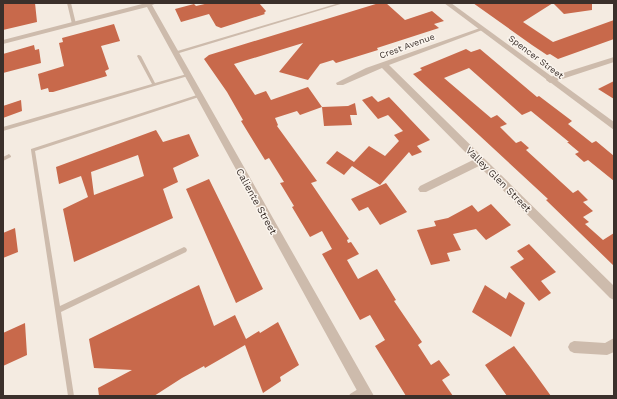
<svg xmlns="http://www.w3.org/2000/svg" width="617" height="399" font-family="'Work Sans',sans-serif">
  <rect width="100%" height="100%" fill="#f4ebe1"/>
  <path fill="#c8694b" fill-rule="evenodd" d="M3 3H35L37 22 3 30Z
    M209 3H259L266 11 264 13 265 14 221 28 216 26 209 14 181 22 175 9 194 4 196 6Z
    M379 3H386L405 20 432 11 444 21 434 24 439 28 377 48 378 50 336 63 333 60 320 64 308 80 279 72 303 43 234 64 255 95 266 91 271 100 308 87 322 107 348 106 355 103 357 115H350L352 125 324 126 322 107 300 115 297 111 275 118 278 125 277 126 317 181 311 183 349 239 347 240 348 243 351 242 359 254 347 260 358 279 377 269 396 300 394 301 422 342 418 345 431 365 439 360 450 375 442 380 453 396H406L375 346 385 340 370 315 360 320 322 254 332 249 322 231 310 237 292 207 294 206 280 183 284 182 269 158 265 160 241 121 243 120 227 92 204 59 209 55Z
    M473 3H592V10L564 14 553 3 523 22 553 42 614 20V39L558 59 550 54 547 55 532 45Z
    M114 24 120 41 101 46 109 69 105 71 107 76 53 92H49L48 88 41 90 38 74 64 66 59 43 63 42 62 38Z
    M34 45 35 50 39 49 41 63 3 73V54Z
    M466 49 471 52 480 49 537 97 539 96 572 121 568 124 592 143 596 141 614 156V181L588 160 584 162 575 154 579 152 567 142H569L531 111 522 115 469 68 444 78 491 118 497 115 507 124 500 127 516 143 521 141 529 148 526 150 573 193 578 190 588 200 583 202 593 211 583 217 589 222 585 224 603 240 614 233V266L546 200 548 199 413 74 422 70 420 68Z
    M614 81V99L598 89Z
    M372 96 378 102 389 97 430 140 417 146 422 152 412 156 409 152 380 185 352 166 344 175 326 163 337 151 354 162 369 146 385 156 399 141 394 135 403 131 388 115 378 119 362 100Z
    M21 100 22 111 3 118V106Z
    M156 130 163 142 189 134 199 156 173 168 178 182 163 189 173 218 74 262 63 209 88 197 81 176 59 184 56 167ZM138 155 144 176 94 195 91 172Z
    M209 179 263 289 236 303 186 189Z
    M386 183 407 212 380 225 368 207 359 211 351 199Z
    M491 204 511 225 486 240 476 229 453 234 461 250 447 253 450 261 431 265 417 230 436 226 434 221 448 218 472 205 478 212Z
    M15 228 18 252 3 258V233Z
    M529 244 556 272 541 281 551 293 539 301 510 267 524 259 517 251Z
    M199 285 214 326 235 315 246 339 259 331 260 333 278 322 299 365 280 377 281 381 263 393 245 345 205 368 204 366 182 378 154 396H99L98 388 132 370 94 368 89 339Z
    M485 285 506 299 509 292 525 303 511 337 472 312Z
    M25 323 27 355 3 366V333Z
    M514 346 530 367 551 396H507L485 365Z"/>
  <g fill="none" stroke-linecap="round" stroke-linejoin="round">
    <path fill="#cdbbac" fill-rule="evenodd" d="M67 3H71L76 24 75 25 72 24Z
      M339 3H344L176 54H174L173 53 174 52Z
      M138 55H139L141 56 155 83 187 74 189 75 188 76 3 131V127L152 84 137 56Z
      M197 95H198L200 96 199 97 35 151 60 306 182 248 184 247 186 248 187 250 186 252 61 312 74 396H68L31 150V149Z
      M9 154 11 156V157L3 161V157Z
      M363 386 365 387 366 389C363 396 356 396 349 396L350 394Z"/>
    <path fill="#cdbbac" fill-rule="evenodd" d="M146 3H157L152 5 374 396H360L147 7 3 44V40Z
      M480 28 485 29 389 65 614 286V300L610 298 479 166 426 192H420L418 189 420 186 473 160 382 68 343 85H337L336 83 366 68Z
      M614 57V62L550 83 546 80 547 78Z
      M614 338V352L607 355 574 353 570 351 568 347 570 343 574 341 605 343Z"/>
    <path fill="#cdbbac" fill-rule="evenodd" d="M444 3H451L614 122V130Z"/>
  </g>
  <g text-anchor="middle" stroke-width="3" stroke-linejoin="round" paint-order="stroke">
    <g font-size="9" fill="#3b302b" stroke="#fbf5ee">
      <text transform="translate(407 46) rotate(-20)" y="3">Crest Avenue</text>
      <text transform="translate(536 57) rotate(37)" y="3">Spencer Street</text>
    </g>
    <g font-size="10" fill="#3b302b" stroke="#fbf5ee">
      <text transform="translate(499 179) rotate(45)" y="4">Valley Glen Street</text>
      <text transform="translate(257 201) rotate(61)" y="4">Caliente Street</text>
    </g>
  </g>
  <rect width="617" height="399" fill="none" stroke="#3b302b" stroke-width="8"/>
</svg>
